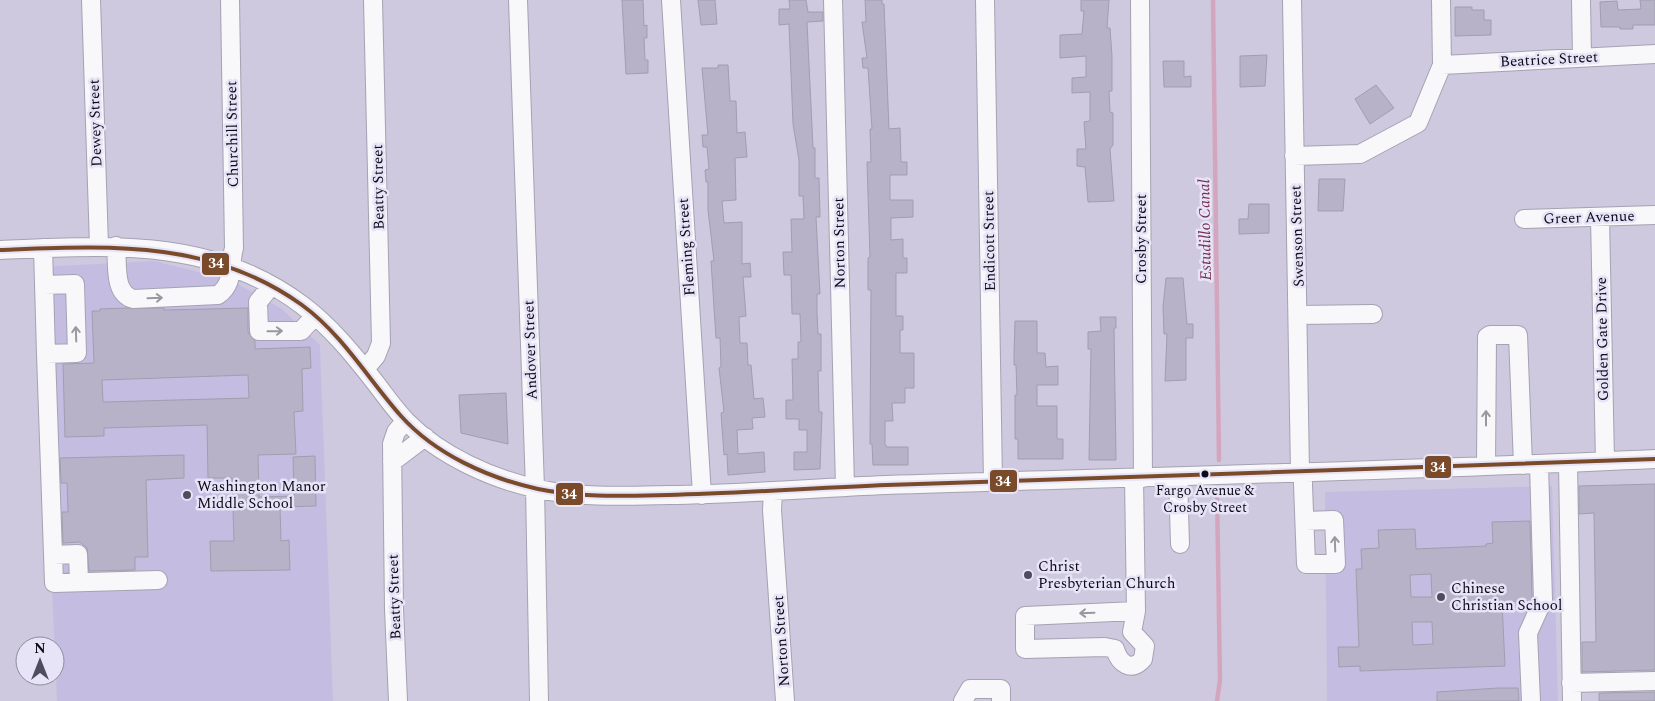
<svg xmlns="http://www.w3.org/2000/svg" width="1655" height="701" font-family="Spectral,serif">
  <rect width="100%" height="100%" fill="#cec9df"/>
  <path fill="#c5bde1" d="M154 261 231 280 282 309 320 345 333 701H57L38 267Z
    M1552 486 1558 701H1327L1325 492Z"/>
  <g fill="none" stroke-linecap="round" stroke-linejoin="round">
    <path stroke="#d4a6bd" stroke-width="4.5" d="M1213 0 1219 460
      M1217 701 1220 680 1217 494"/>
  </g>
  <path fill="#b7b2c7" stroke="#a19eaf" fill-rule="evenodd" d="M622 0H643L644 26 647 25V38H644L645 60H648V73L626 74Z
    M698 0H715L717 24 701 25Z
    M789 0H806L808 12H823V21L807 22 813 148H815V178H819L820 217H816L820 294H817V313L818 334H821V371H818L819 412H822L820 469 794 470V452H807V430H799V419H786V400H793L792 359H798V342H801L800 314H792L791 275H784L783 252H792L791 219H804L803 196H799V160L793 124 789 24 779 25V9H790Z
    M865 0H882V4H884L889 129 900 128 901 162H907V175H890V200H913V217L891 218V240L903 239V258H907V273H896V316H903V330H900V353H914V388H905V403H892L893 421H885V444L887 447H908V465H873L872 444H870L871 290H868V258L870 257 867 162H871L870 129H872L868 68H863L862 58H867L862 22H866Z
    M1081 0H1109L1107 28H1110L1112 56V91H1109L1110 112 1113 113V145L1110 149 1114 201 1088 202 1085 167 1077 166V149H1086L1084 122 1090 121V92L1072 93V78L1086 77V56L1060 58V35L1082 34 1084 11H1081Z
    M1640 0H1655V25H1633V29H1620V27H1601L1600 2 1617 1 1618 10 1641 9Z
    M1455 7H1472V10H1484V20H1491V35L1455 36Z
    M1267 55 1265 86 1240 87V56Z
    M1163 61H1184V77L1191 76V87H1164Z
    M718 65H728L730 101H736L737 133 745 132 747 157 735 158 736 200 722 201 724 223 742 222V264L750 263 751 277H743L746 316 739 317 740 343H747L748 365H751L754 399 763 398 765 417 752 418 753 429 737 430 738 454 764 452 765 472 728 475 727 454 724 455 721 413 724 412 719 368 721 367 720 338H716L711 261H714L708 210V182H706L705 170 709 169 707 147H703L702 135H708L702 68H718Z
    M1376 85 1394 108 1370 124 1355 99Z
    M1319 179H1345L1343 211H1318Z
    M1249 204H1269V233L1239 234V219H1248Z
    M1166 278H1183L1187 324H1193V338H1186V380L1165 381 1167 334H1164L1163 307Z
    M127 308H164V310L248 308V332L255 341V349L310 347 311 368 302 369 303 411 294 412 296 454 258 455 259 497 294 496 293 457 315 456 316 506 280 507 281 541 289 540 290 570 211 571 210 541H234L232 478H208L207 425 104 428V436L65 437 63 364 94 363 92 311H100V309ZM248 375 249 398 103 402 102 380Z
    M1100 317H1116V328H1114L1116 460H1089L1091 349H1088V332L1101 331Z
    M1015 321H1037V353H1045L1046 367 1058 366V385H1037V406H1057V439H1063V459H1018V439H1015V395H1017L1016 365H1014V354Z
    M506 393 508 444 461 433 459 395Z
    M184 455V478L146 480 148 557H135V570L89 571 87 548 80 542 63 543 62 512H68L67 483H61L60 458Z
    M1655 484V670L1582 672V642H1596L1594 513 1579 514V486Z
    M1530 521 1532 598 1531 601 1502 602 1505 666 1360 671V666L1339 667 1338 647H1359L1356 569H1362L1361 549 1379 548 1378 530 1415 529 1416 549 1486 546V544L1493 543 1492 522ZM1431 574 1432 597H1411L1410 575ZM1412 622H1432L1433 644 1413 645Z
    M1498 688H1518L1519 701H1437V692Z
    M1655 692V701H1599V693Z"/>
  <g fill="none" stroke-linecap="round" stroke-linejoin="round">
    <defs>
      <path id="minor" d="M91 0 99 246
        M518 0 535 488 539 701
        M671 0 702 495
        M833 0 845 487
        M985 0 993 482
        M1140 0 1143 478
        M1292 0 1300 472
        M1581 0 1582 57
        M1442 65 1655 54
        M1294 156 1360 154 1418 123 1442 65 1441 0
        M1600 217 1605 461
        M1524 219 1655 215
        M116 246C118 264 113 293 133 299L218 295C235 283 229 265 234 248L230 0
        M43 248 46 354 77 353 75 284 44 285
        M0 250C108 246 210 236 302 305 330 326 353 354 374 381 385 395 395 410 407 422 441 456 492 479 538 489 581 498 624 496 668 495 741 494 814 488 886 485 1143 477 1399 471 1655 459
        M271 286 258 302 259 331H301L315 316
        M1299 315 1373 314
        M46 354 54 583 158 580
        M365 369 376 356 381 343 373 0
        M392 462 425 437
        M1568 463 1572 701
        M1486 466 1487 337 1490 335H1518L1523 465
        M1303 472V485L1306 564H1336L1334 520 1305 521
        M1178 477 1180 544
        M1134 478 1136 611 1132 632 1145 646 1143 659C1131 673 1119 663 1115 649L1105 647 1025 649V616L1136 611
        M773 491 772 510 785 701
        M53 555 78 554 79 582
        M1571 683 1655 681
        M398 701 394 609 392 444 396 432 405 421
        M963 701 970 689H1001V701
        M1531 701 1528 633 1543 600 1539 465"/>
    </defs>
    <use href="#minor" stroke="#a5a2b2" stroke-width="20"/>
    <use href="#minor" stroke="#f8f7fa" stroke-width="18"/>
    <defs>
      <path id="bus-1" d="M0 250C107 246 211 239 302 305 343 335 368 379 401 416 435 454 488 478 538 489 581 498 625 496 668 495 741 493 814 488 887 485 1143 475 1399 470 1655 459"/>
    </defs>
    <use href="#bus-1" stroke="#e7e4f8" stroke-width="8"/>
    <use href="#bus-1" stroke="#7a4b2a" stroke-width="4"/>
  </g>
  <defs><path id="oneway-shaft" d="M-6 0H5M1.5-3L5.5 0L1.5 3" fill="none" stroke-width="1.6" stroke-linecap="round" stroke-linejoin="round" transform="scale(1.25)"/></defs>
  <g stroke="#9a989f">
    <use href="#oneway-shaft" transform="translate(155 298) rotate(-2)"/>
    <use href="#oneway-shaft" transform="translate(275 331) rotate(-1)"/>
    <use href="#oneway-shaft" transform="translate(76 334) rotate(-92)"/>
    <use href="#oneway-shaft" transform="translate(1486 418) rotate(-90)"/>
    <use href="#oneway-shaft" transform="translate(1335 544) rotate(-92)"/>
    <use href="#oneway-shaft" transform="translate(1087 613) rotate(178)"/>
  </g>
  <circle fill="#0d0917" stroke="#e7e4f8" stroke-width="2" cx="1205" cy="474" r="4.5"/>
  <g fill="#514c5d" stroke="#e7e4f8" stroke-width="2">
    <circle cx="187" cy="495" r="5"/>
    <circle cx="1028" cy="575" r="5"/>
    <circle cx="1441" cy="597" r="5"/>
  </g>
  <g text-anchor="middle" stroke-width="5" stroke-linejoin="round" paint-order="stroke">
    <g font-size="14" fill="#0d0917" stroke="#e7e4f8">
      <text x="1205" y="495">Fargo Avenue &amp;<tspan x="1205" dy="17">Crosby Street</tspan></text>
    </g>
    <g font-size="15" fill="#0d0917" stroke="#e7e4f8">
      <text transform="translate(1549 59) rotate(-3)" y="5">Beatrice Street</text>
      <text transform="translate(95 123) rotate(-92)" y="5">Dewey Street</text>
      <text transform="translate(232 134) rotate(-91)" y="5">Churchill Street</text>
      <text transform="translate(378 187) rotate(-91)" y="5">Beatty Street</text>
      <text transform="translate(1589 217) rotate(-2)" y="5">Greer Avenue</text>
      <text transform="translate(1297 236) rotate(-92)" y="5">Swenson Street</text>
      <text transform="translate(1141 239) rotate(-90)" y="5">Crosby Street</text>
      <text transform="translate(989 241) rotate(-91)" y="5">Endicott Street</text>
      <text transform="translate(839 243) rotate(-91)" y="5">Norton Street</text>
      <text transform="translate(686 247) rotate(-94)" y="5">Fleming Street</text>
      <text transform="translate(1602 339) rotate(-91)" y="5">Golden Gate Drive</text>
      <text transform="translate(530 350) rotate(-92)" y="5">Andover Street</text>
      <text transform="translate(394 597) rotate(-92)" y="5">Beatty Street</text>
      <text transform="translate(781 641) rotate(-94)" y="5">Norton Street</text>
    </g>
    <g font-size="15" fill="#0d0917" stroke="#e7e4f8" text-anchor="start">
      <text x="197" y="491">Washington Manor<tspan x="197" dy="17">Middle School</tspan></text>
      <text x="1038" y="571">Christ<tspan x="1038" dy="17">Presbyterian Church</tspan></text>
      <text x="1451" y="593">Chinese<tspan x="1451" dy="17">Christian School</tspan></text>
    </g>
    <g font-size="16" font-style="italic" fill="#762b4e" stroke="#e7e4f8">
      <text transform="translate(1204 230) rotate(-91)" y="6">Estudillo Canal</text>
    </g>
  </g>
  <g stroke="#e7e4f8" stroke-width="2">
    <rect x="201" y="252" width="29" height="24" rx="5" fill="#7a4b2a"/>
    <rect x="1424" y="455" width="28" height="24" rx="5" fill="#7a4b2a"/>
    <rect x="989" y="469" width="29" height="24" rx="5" fill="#7a4b2a"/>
    <rect x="555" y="482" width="29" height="24" rx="5" fill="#7a4b2a"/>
  </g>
  <g font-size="14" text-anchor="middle" font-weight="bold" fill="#fff">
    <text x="216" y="268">34</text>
    <text x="1438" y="472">34</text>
    <text x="1003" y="486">34</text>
    <text x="569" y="499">34</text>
  </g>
  <g transform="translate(40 661)"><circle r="24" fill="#e7e4f8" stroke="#908c9e"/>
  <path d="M0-4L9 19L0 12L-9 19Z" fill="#514c5d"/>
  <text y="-8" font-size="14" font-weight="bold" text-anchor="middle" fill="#0d0917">N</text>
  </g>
</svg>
